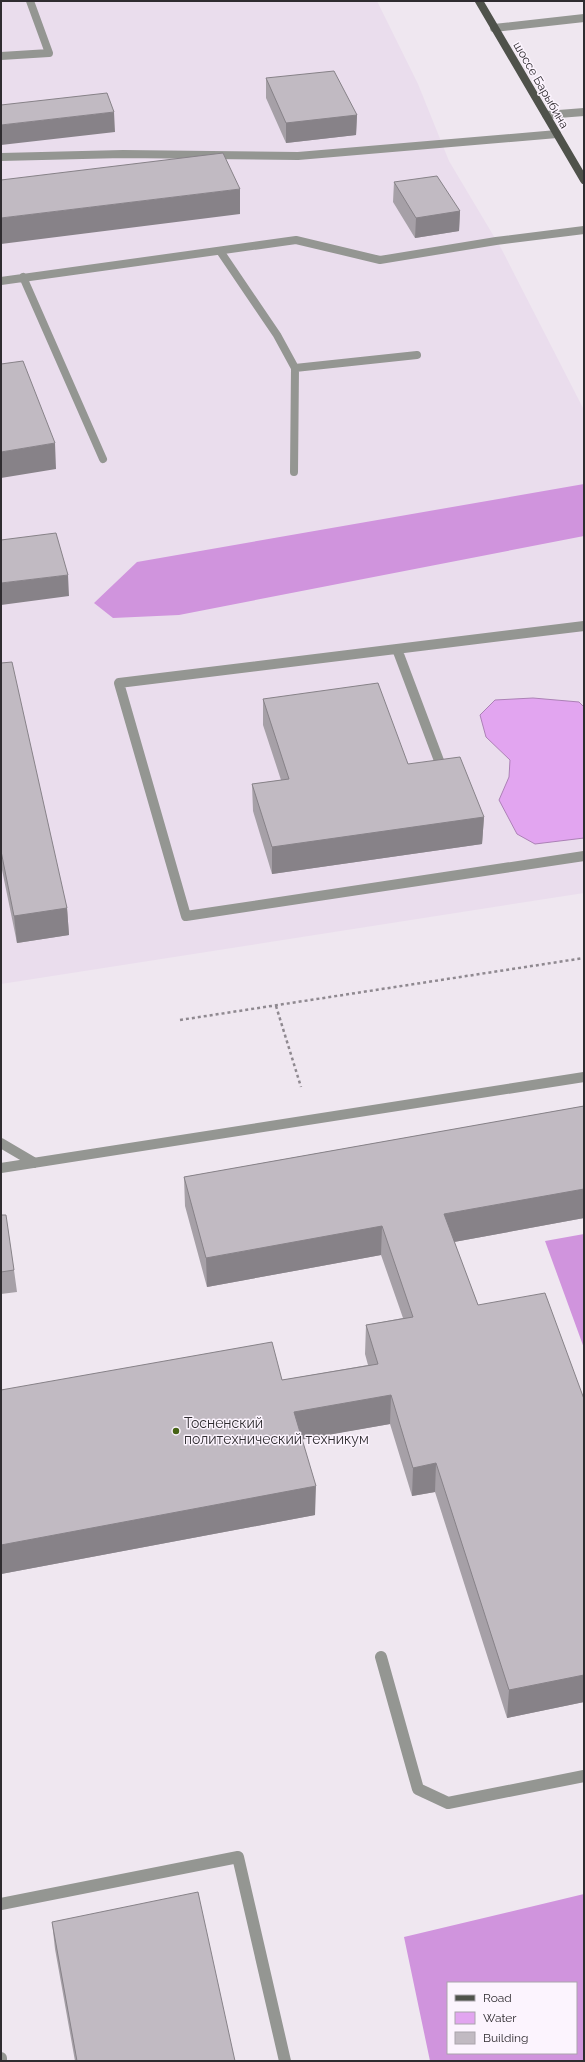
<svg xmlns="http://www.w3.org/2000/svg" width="585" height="2062" font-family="Raleway,sans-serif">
  <rect width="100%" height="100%" fill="#efe7f0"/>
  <path fill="#eadded" d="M1 1H377L418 84 449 161 502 250 584 410V893L1 984Z"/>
  <path fill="#d094dd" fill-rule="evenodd" d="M584 484V536L179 615 113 618 94 603 137 562Z
    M584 1234V1348L545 1241Z
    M584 1894V2061H430L404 1937ZM448 1983H576V2053H448Z"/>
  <path fill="#e2a5f0" stroke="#ac81b6" d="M533 698 579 702 584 707V838L535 844 517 834 499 800 509 777 510 760 486 737 480 715 495 700Z"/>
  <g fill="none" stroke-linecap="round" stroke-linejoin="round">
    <path stroke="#8f8990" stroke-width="2.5" stroke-dasharray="3 3" stroke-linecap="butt" d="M276 1006 301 1087
      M180 1020 584 958"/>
    <path stroke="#949692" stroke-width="8" d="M494 28 584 18
      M1 56 49 53 30 1
      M546 115 584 112
      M1 157 123 154 298 156 557 134
      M220 251 277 335 295 368 294 472
      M23 277 103 459
      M1 281 296 240 380 260 496 241 584 230
      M295 368 417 355"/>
    <path stroke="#949692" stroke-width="10" d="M584 626 119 683 186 916 584 856
      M397 649 441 766
      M1 1143 35 1163
      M1 1168 584 1077"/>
    <path stroke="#949692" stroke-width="12" d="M381 1657 418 1789 448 1803 584 1776
      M1 1904 238 1857 285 2061
      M1 2058V2061"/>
    <path stroke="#4f524b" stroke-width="8" d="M479 1 584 180"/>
  </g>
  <path fill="#a6a0a7" d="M266 78 357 115 356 135 286 143 266 98Z
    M394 182 460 211 459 231 415 238 393 202Z
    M1 663 67 908 69 935 17 943 1 865Z
    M263 699 408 764 484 817 482 844 272 874 253 811 252 784 281 780 263 725Z
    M584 1106V1218L454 1242 478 1305 584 1399V1702L507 1718 435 1492 412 1496 390 1424 302 1439 315 1515 1 1574V1390L282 1380 368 1365 365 1354 366 1325 403 1318 381 1255 207 1287 185 1206 184 1177Z
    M1 1215 14 1270 17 1292 1 1294Z
    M52 1922 235 2061H75L55 1949Z"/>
  <path fill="#878288" d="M114 112 115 132 1 145V125Z
    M357 115 356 135 286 143V123Z
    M240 189V214L1 244V218Z
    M460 211 459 231 415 238 416 218Z
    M55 443 56 469 1 478V452Z
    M68 575 69 596 1 605V583Z
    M484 817 482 844 272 874V847Z
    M67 908 69 935 17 943 14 916Z
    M584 1189V1218L443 1244 444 1214Z
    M382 1226 381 1255 207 1287 206 1258Z
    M391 1395 390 1424 294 1441V1412Z
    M436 1463 435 1492 412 1496 413 1468Z
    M316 1486 315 1515 1 1574V1545Z
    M584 1675V1702L507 1718 509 1690Z"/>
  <path fill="#c1bac2" stroke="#878288" d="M334 71 357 115 286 123 266 78Z
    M107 93 114 112 1 125V105Z
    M223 153 240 189 1 218V180Z
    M437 176 460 211 416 218 394 182Z
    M23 361 55 443 1 452V364Z
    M56 533 68 575 1 583V540Z
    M12 662 67 908 14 916 1 851V663Z
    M378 683 408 764 460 757 484 817 272 847 252 784 289 779 263 699Z
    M584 1106V1189L444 1214 478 1305 545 1293 584 1399V1675L509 1690 436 1463 413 1468 391 1395 294 1412 316 1486 1 1545V1390L272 1342 282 1380 378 1364 366 1325 413 1317 382 1226 206 1258 184 1177Z
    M1 1215H6L14 1270 1 1272Z
    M198 1892 235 2061H77L52 1922Z"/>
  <circle fill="#466315" stroke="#fcf4fe" stroke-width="1.5" cx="176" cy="1431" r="4"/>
  <g text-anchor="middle" stroke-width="3" stroke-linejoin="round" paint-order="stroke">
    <g font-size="12" fill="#2f2c30" stroke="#fcf4fe">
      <text transform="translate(541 85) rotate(60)" y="4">шоссе Барыбина</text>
    </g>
    <g font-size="14" fill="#2f2c30" stroke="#fcf4fe" text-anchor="start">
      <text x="184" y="1428">Тосненский<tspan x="184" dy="16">политехнический техникум</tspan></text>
    </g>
  </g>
  <rect width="585" height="2062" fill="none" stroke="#2f2c30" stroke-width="4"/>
  <rect x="447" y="1982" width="130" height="72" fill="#fcf4fe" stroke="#aaa4ac"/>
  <rect x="455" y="1995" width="20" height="6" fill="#4f524b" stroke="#aaa4ac"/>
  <text x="483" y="2002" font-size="12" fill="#2f2c30">Road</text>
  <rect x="455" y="2012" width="20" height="12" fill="#e2a5f0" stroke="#aaa4ac"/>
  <text x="483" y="2022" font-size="12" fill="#2f2c30">Water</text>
  <rect x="455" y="2032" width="20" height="12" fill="#c1bac2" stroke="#aaa4ac"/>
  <text x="483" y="2042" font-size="12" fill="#2f2c30">Building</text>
</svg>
